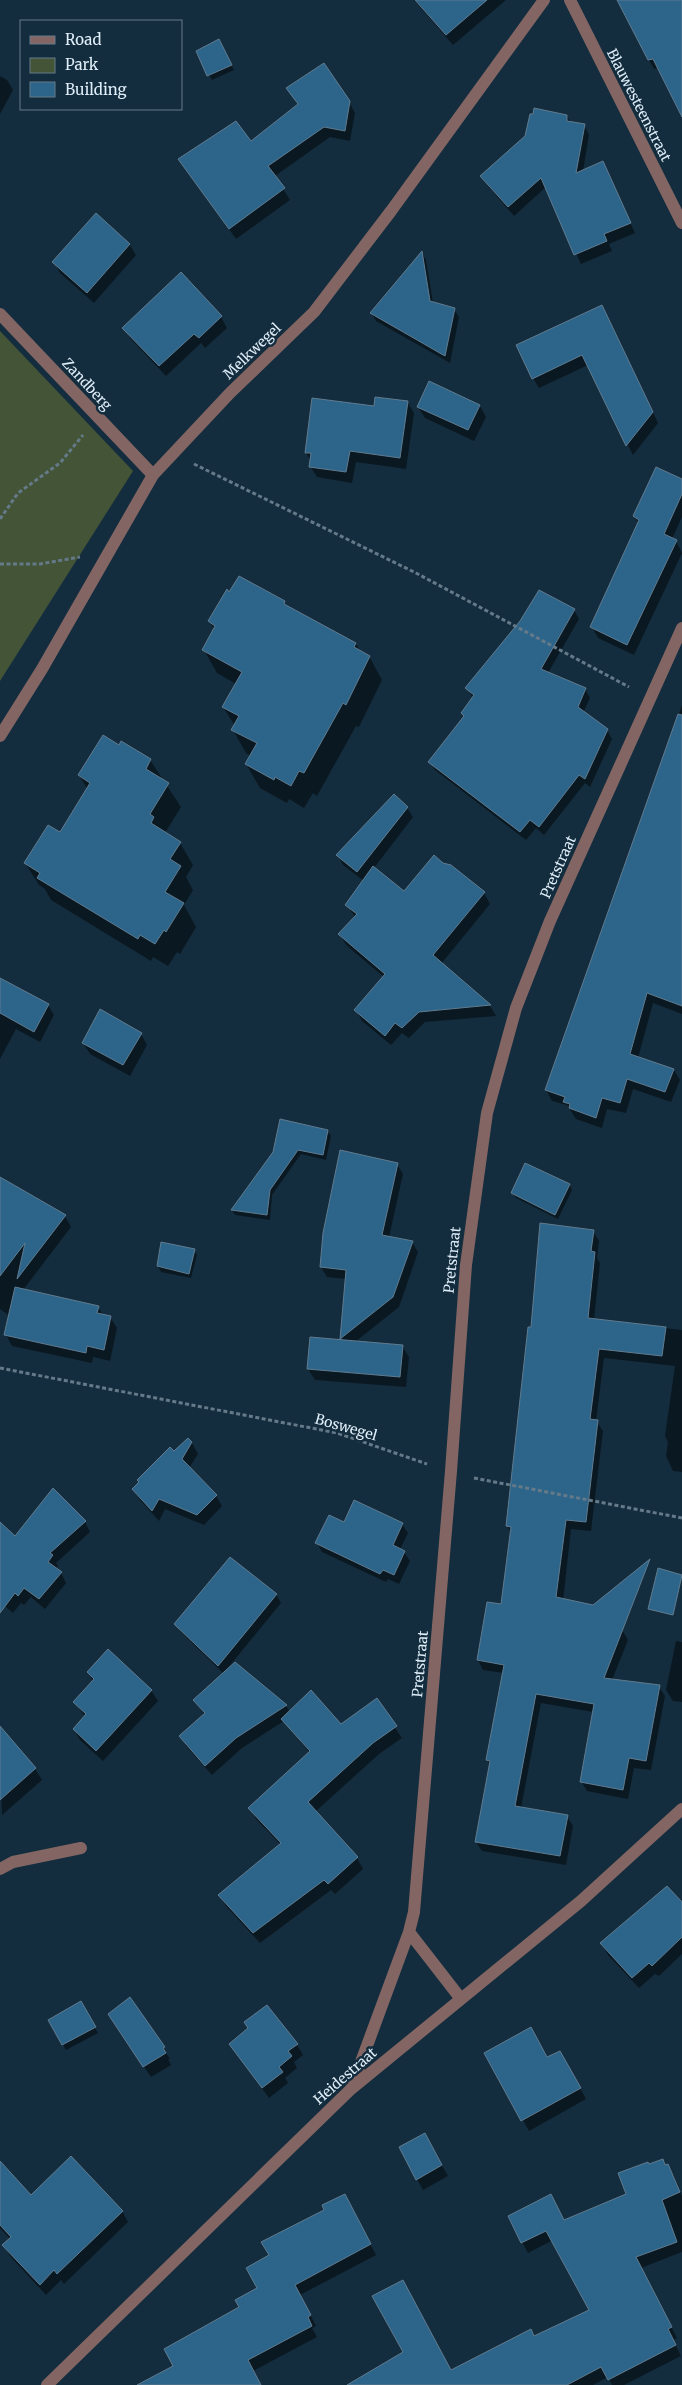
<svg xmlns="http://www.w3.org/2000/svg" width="682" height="2385" font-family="Merriweather,serif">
  <rect width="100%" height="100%" fill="#142d3e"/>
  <path fill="#435437" d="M0 331 133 471 0 681Z"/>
  <path fill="#0007" d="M414 0H506L453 45Z
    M628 0H682V107L659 68 654 69 649 60Z
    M219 41 234 70 212 80 209 75Z
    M0 76 7 80 13 90 0 114Z
    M288 89 349 102 355 113 350 141 330 137 275 176 290 200 236 239 180 159 251 143 298 106Z
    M534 116H567L571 123 584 125 589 135 583 171 603 163 635 233 609 244 612 251 581 264 546 187 514 216 488 186 482 176 527 137Z
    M129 244 136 255 94 303 60 273 54 262Z
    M422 253 426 260 433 303 454 309 459 317 450 363 376 321 371 313Z
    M221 317 227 328 205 348 201 343 166 376 130 338 124 328Z
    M607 317 658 423 633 455 588 365 539 388 533 378Z
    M407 402 414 413 406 469 356 462 352 483 317 477 310 466 311 461 306 453 375 407Z
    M480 406 486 417 474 441 425 418 418 407Z
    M682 480V517L672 539 676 541 682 553 634 655 598 638 592 627 639 524 634 516Z
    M230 593 284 602 287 607 356 644 360 651 369 656 382 680 359 727 356 726 317 796 313 793 304 808 289 799 287 803 260 788 246 764 251 756 246 753 233 730 235 726 223 707 236 684 217 673 204 650 214 630 210 621Z
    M574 610 579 619 548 673 585 689 590 698 583 713 607 730 612 739 590 787 585 783 544 835 536 828 526 840 435 770 430 762 465 717 462 713 473 698 467 688Z
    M682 705V1014L653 1003 638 1058 674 1070 680 1080 671 1102 633 1089 626 1113 607 1109 602 1128 576 1119 567 1105 552 1101 546 1090Z
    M122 742 150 760 181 807 165 833 180 843 193 865 186 877 193 890 184 905 196 927 180 954 177 952 168 966 153 957 151 961 51 900 45 889 39 885 25 863 61 834 88 790 79 775 119 747Z
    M407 808 413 817 374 868 405 893 443 864 450 866 484 893 490 904 441 964 490 1006 496 1016 425 1022 409 1038 402 1033 391 1045 362 1021 356 1010 384 977 346 945 340 935 356 918 347 905 364 881 343 865 338 855Z
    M0 984 48 1005 54 1015 40 1042 16 1029 0 1059Z
    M141 1034 147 1045 130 1076 90 1054 83 1043Z
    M327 1131 331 1136 326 1160 301 1154 272 1195 270 1220 235 1215 232 1210 275 1153Z
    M397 1164 403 1174 389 1237 412 1242 418 1252 399 1307 355 1342 402 1346 409 1357 406 1387 315 1380 308 1369 343 1341 342 1338 347 1279 327 1277 321 1267 324 1233Z
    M569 1184 572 1190 558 1219 516 1198 512 1193Z
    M0 1208 65 1216 71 1227 23 1290 98 1307 103 1315 110 1317 117 1328 110 1361 93 1357 92 1363 12 1346 6 1335 10 1316 0 1309Z
    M593 1231 599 1241 597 1258 600 1263 594 1320 682 1330V1472L673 1471 666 1456 668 1442 665 1436 675 1366 604 1358 596 1421 603 1431 591 1531 571 1529 561 1619 622 1630 628 1640 612 1680 659 1687 665 1696 651 1770 634 1768 628 1799 587 1791 581 1781 593 1712 541 1703 521 1808 567 1816 573 1826 566 1865 482 1851 476 1842 490 1765 487 1760 504 1673 483 1670 478 1660 502 1605 511 1533 507 1526 533 1329Z
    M194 1250 197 1255 191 1278 161 1272 158 1266Z
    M192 1443 198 1454 189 1468 216 1496 222 1506 204 1525 165 1509 159 1521 140 1500 133 1489 174 1453Z
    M85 1522 90 1532 56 1563 58 1566 56 1569 61 1573 66 1583 45 1609 31 1597 24 1605 21 1603 13 1613 0 1602V1525L15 1538Z
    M402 1524 408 1533 400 1549 404 1552 410 1561 399 1584 388 1579 386 1582 322 1552 317 1543Z
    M276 1594 281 1603 227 1669 235 1664 286 1706 290 1712 341 1725 376 1700 402 1738 379 1754 315 1812 357 1858 363 1869 335 1894 331 1890 260 1943 226 1906 219 1895 281 1845 256 1819 250 1808 310 1753 284 1721 242 1748 212 1775 187 1747 181 1737 205 1715 195 1700 224 1674 181 1632 176 1624Z
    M676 1641 682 1642V1702L673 1701 666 1690Z
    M88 1672 151 1690 158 1701 103 1761 80 1740 74 1729 85 1717 75 1702 93 1681Z
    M0 1727 35 1769 42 1780 2 1815Z
    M682 1904V1954L659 1976 655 1974 639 1988 608 1955 602 1944Z
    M130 1999 170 2059H168L171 2065 151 2077 116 2025Z
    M81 2003 98 2033 66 2050 49 2020Z
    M230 2045H297L303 2055 294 2062 297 2068 285 2078 288 2083 269 2098Z
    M560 2052 586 2099 529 2131 486 2053 547 2059Z
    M424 2135 448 2176 423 2190 417 2179Z
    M662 2160 674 2176 682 2196V2252L641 2268 677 2338 673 2340 681 2356 624 2385H612L608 2377 593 2385H351L451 2371 534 2338 591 2310 553 2240 528 2253 509 2217 564 2221 628 2195 649 2166Z
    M0 2182 31 2196 122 2211 128 2222 64 2284 61 2280 46 2295 10 2256 4 2245 10 2239 0 2228Z
    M350 2206 376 2255 300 2295 316 2326 312 2328 317 2337 253 2371 260 2385H139L174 2367Z"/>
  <path fill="#2d658a" stroke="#607b8f" d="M415 0H487L446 35Z
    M617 0H682V117L653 59 648 60Z
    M219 39 232 65 207 76 196 51Z
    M324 63 350 101 345 131 324 127 268 166 285 188 229 229 178 159 236 121 251 141 298 104 286 88Z
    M534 108 567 115V121L585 124 576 173 603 161 631 223 604 234 607 241 574 255 541 178 508 207 480 176 525 136 530 114H533Z
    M96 213 130 244 87 293 52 262Z
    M422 251 430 301 455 308 445 356 370 313Z
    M181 272 222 316 199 338 194 334 159 366 122 328Z
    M602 305 653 412 626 446 582 355 532 379 516 345Z
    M429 381 480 405 468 430 417 407Z
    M375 397 408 401 400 458 350 451 346 472 309 467 311 453H305L312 398 374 406Z
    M656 467 682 479V494L664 534 677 540 627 645 590 627 639 520 633 516Z
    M239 576 285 601 284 604 356 643 354 647 370 656 346 705 343 703 304 773 299 771 291 786 275 777 274 780 245 764 257 743 231 730 239 716 222 707 242 672 202 650 215 626 208 621 227 589 229 592Z
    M539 590 575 609 541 669 586 688 578 707 608 729 585 779 579 775 539 827 530 820 520 832 428 762 464 716 461 713 474 695 465 688 520 621Z
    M678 714 682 715V1006L647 993 630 1054 674 1069 665 1092 627 1079 620 1103 602 1098 596 1118 569 1108 570 1104 563 1102 565 1097 545 1090Z
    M103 735 119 745 121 741 151 759 146 769 169 783 150 814 154 817 151 823 181 842 170 859 181 866 165 892 184 903 166 932 164 930 155 944 140 935 138 939 37 878 40 873 24 863 48 825 60 832 90 783 78 775Z
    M394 794 408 807 357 872 336 855Z
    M434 855 443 863 451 865 485 892 433 955 491 1005 419 1012 402 1028 395 1023 385 1036 354 1010 385 974 338 934 357 914 345 905 373 866 404 891Z
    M0 978 49 1004 34 1032 0 1013Z
    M100 1009 142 1033 123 1065 82 1043Z
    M280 1119 328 1130 323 1155 298 1150 270 1190 267 1215 231 1210 273 1152Z
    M340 1150 398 1163 382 1235 413 1241 393 1297 340 1339 346 1270 320 1267 323 1233Z
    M525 1163 570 1184 555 1215 511 1193Z
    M0 1177 66 1215 17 1279 25 1243 0 1276Z
    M540 1223 594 1230 591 1251 595 1252 588 1318 666 1327 662 1356 599 1349 590 1419 598 1420 586 1522 566 1520 556 1597 593 1605 650 1559 604 1678 660 1685 646 1761 629 1758 623 1790 580 1782 594 1704 536 1694 515 1806 568 1815 560 1856 475 1842 490 1761 486 1760 504 1665 477 1660 487 1602 501 1604 511 1527 506 1526 528 1327H531Z
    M161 1242 195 1249 189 1274 157 1266Z
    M15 1287 99 1306 97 1313 111 1316 104 1350 87 1346 86 1353 4 1335Z
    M310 1337 403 1345 400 1377 307 1369Z
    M188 1438 192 1442 182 1459 217 1495 197 1515 159 1499 152 1511 132 1489 139 1482 137 1480 170 1447 174 1451Z
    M53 1488 86 1521 50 1553 53 1555 48 1562 62 1572 39 1599 24 1588 18 1596 15 1593 0 1613V1522L15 1536Z
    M354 1500 403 1523 393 1545 405 1551 394 1575 383 1570 380 1574 315 1543 329 1515 344 1522Z
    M230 1557 277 1594 218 1666 174 1624Z
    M658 1568 682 1575 673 1615 648 1609Z
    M108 1649 152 1690 96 1751 73 1729 86 1714 73 1702 94 1679 87 1672Z
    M235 1662 287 1705 236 1738 205 1766 179 1736 205 1713 193 1700Z
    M311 1690 341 1724 377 1698 397 1726 373 1743 308 1802 358 1857 328 1884 324 1880 253 1933 218 1895 281 1843 248 1808 310 1751 281 1719Z
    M0 1726 36 1768 0 1800Z
    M667 1886 682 1902V1937L652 1966 649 1963 632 1978 600 1943Z
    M130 1997 165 2047 163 2048 166 2053 143 2067 108 2014Z
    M81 2001 96 2027 62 2045 48 2020Z
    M267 2005 298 2044 288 2051 292 2056 279 2067 283 2072 262 2088 229 2044 248 2028 244 2022Z
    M531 2027 547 2057 560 2051 581 2088 521 2121 484 2053Z
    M425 2133 442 2165 416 2180 399 2147Z
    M71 2156 123 2211 57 2274 54 2270 40 2285 2 2245 11 2237 0 2225V2161L31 2195Z
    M663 2159 665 2165 668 2164 680 2192 662 2200 677 2242 636 2257 672 2327 668 2329 676 2345 608 2380 601 2367 567 2385H347L403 2352 372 2296 403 2280 451 2370 531 2329 534 2336 589 2310 546 2231 521 2243 508 2216 551 2194 564 2220 626 2194 618 2173 648 2162 649 2164Z
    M345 2194 371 2244 295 2285 311 2315 308 2317 312 2326 248 2360 261 2385H137L173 2366 164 2349 239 2307 235 2300 257 2288 246 2268 269 2255 261 2242 324 2210 322 2205Z"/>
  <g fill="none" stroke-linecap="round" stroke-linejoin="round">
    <path stroke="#657a89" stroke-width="3" stroke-dasharray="4 2.5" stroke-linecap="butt" d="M194 464 416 573 629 687
      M0 519 18 493 60 463 83 435
      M0 564H40L80 557
      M0 1368 337 1433 427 1464
      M474 1478 682 1518"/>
    <path stroke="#836663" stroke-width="12" d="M570 0 682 223
      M0 314 153 475
      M0 736 42 669 153 475 230 393 314 312 391 211 544 0
      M0 1869 13 1862 81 1848
      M409 1932 461 1999
      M351 2089 409 1932 414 1912 451 1471 466 1265 487 1113 516 1008 550 921 682 628
      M47 2385 351 2089 581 1901 682 1809"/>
  </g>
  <g text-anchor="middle" stroke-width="5" stroke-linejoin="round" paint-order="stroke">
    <g font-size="14" fill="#dfeef9" stroke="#142d3e">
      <text transform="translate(639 105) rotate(63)" y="5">Blauwesteenstraat</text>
      <text transform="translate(252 351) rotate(-44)" y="5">Melkwegel</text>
      <text transform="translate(87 384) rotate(47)" y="5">Zandberg</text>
      <text transform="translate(558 867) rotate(-66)" y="5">Pretstraat</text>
      <text transform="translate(452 1260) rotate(-84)" y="5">Pretstraat</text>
      <text transform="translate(346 1427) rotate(16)" y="5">Boswegel</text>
      <text transform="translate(420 1664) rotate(-85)" y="5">Pretstraat</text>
      <text transform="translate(345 2076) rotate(-41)" y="5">Heidestraat</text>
    </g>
  </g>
  <rect x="20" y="20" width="162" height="90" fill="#142d3e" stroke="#657a89"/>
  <rect x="30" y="36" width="25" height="8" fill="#836663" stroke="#657a89"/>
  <text x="65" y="45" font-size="15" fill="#dfeef9">Road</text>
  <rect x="30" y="58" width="25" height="15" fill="#435437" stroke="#657a89"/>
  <text x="65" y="70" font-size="15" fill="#dfeef9">Park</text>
  <rect x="30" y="82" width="25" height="15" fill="#2d658a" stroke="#657a89"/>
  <text x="65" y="95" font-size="15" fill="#dfeef9">Building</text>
</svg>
